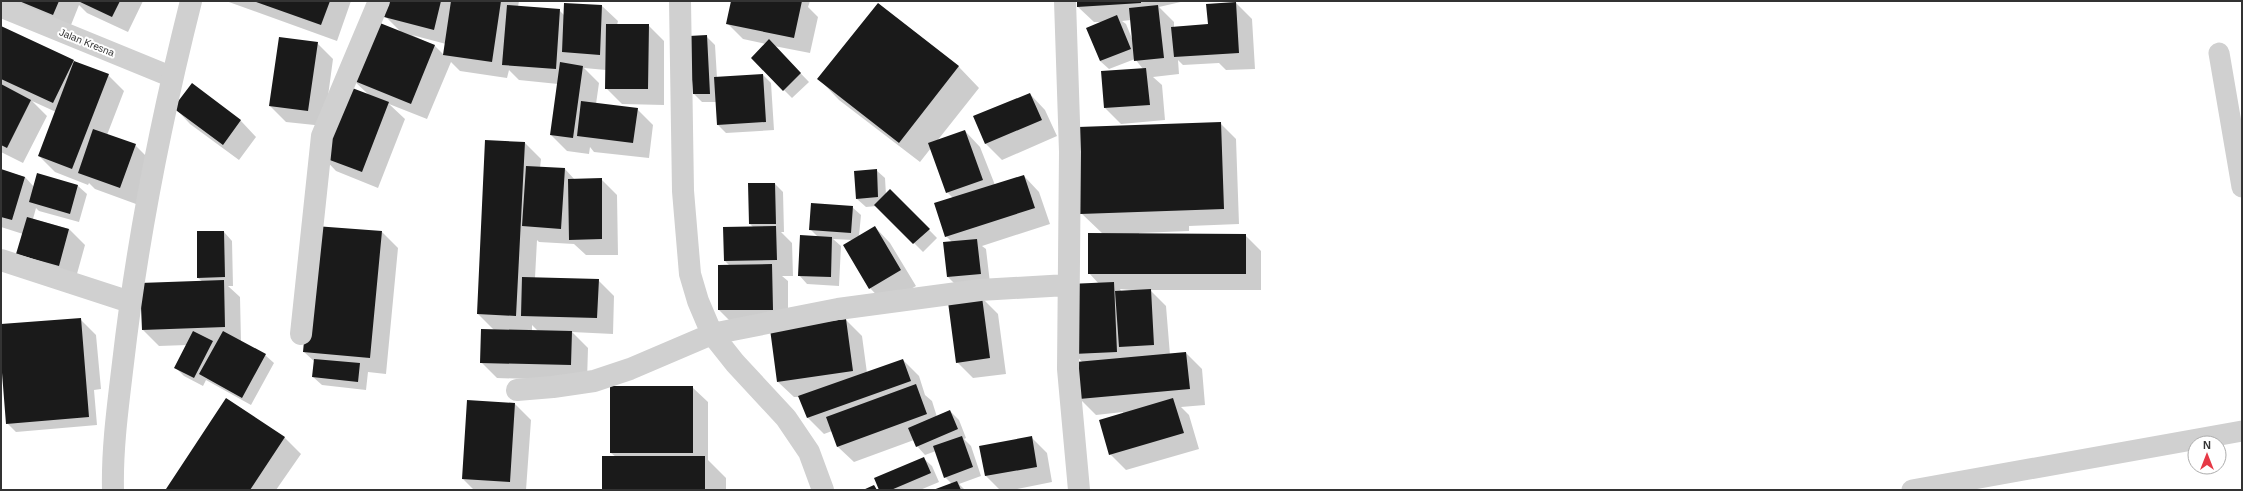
<svg xmlns="http://www.w3.org/2000/svg" width="2243" height="491" font-family="Arial,sans-serif">
  <rect width="100%" height="100%" fill="#fff"/>
  <path fill="#0003" fill-rule="evenodd" d="M1 1H143L128 32 87 13 79 5 69 30Z
    M226 1H351L337 41Z
    M389 1H519L518 7 559 10 564 15 602 6 618 21 617 25H648L664 41V105L622 104 606 88V70L584 68 599 83 596 104 637 109 653 125 649 158 594 152 590 147 589 154 567 151 551 135 558 84 519 80 509 70 507 78 460 71 451 62 427 119 389 104 405 119 378 188 336 171 321 155 369 95 353 80 401 32 386 17ZM412 35 446 44 444 55 435 46Z
    M732 1H810L808 7 818 17 810 53 774 46 809 82 792 98 752 58 766 44 743 39 727 23Z
    M1078 1H1185L1159 7 1174 22V27L1207 25 1236 3 1252 19 1255 69 1226 70 1219 63 1183 65 1178 60 1179 74 1153 77 1162 85 1165 120 1121 124 1105 108 1102 72 1143 69 1135 59 1109 69 1100 61 1102 22H1094L1078 7ZM1131 20 1133 41 1126 24 1122 21Z
    M878 4 959 67 979 88 937 141 965 131 980 147 995 185 1024 176 1039 192 1050 224 982 246 986 249 990 283 957 286 948 277 944 243 952 242 946 236 953 198 947 192 931 148 920 162 839 100 819 79Z
    M1 27 77 63 108 75 124 91 107 135 135 145 151 161 136 204 95 189 89 183 88 185 55 172 39 156 56 112 32 101 47 116 23 163 1 152Z
    M706 36 715 45 717 78 763 75 771 83 774 130 726 133 718 125 716 102H702L694 94Z
    M317 43 333 59 324 126 286 122 270 106Z
    M192 85 241 121 256 137 239 160 190 124 175 108Z
    M1030 94 1045 110 1057 136 1002 160 986 144 974 117Z
    M1220 123 1236 139 1239 224 1189 226V231L1139 233V234L1245 235 1261 251V290H1150L1166 306 1170 355 1186 353 1202 369 1205 405 1181 407 1189 415 1199 449 1126 470 1110 454 1123 412 1096 415 1080 399 1083 363 1074 353 1099 284 1089 273 1103 234 1081 213ZM1120 289 1131 290V291L1122 292Z
    M486 141 525 143 541 159 540 168 565 169 575 180 601 179 617 195 618 255H586L574 244 539 242 537 240 535 278 598 280 614 296 613 334 572 332 588 348 587 381 497 378 481 362 494 330 478 314ZM532 325 538 331H532Z
    M1 170 25 177 34 187 38 174 78 186 87 194 79 222 39 211 36 208 33 219 69 229 85 245 75 281 33 270 23 234 1 227Z
    M876 170 885 178 886 195 890 190 937 238 923 252 877 206 866 207 857 199Z
    M775 184 783 192 784 232H781L792 243 793 276H782L788 281V325L735 326 719 310 730 266 725 261 754 228 750 224Z
    M852 207 861 215 859 236 875 227 890 243 916 286 885 304 870 288 853 240 833 239 841 246 839 286 807 284 799 275 818 237 810 229Z
    M224 232 232 241 233 286H228L240 297 241 342 265 355 274 363 251 405 206 380 203 386 184 376 175 367 187 345 159 346 143 330 203 282 198 278Z
    M382 232 398 248 386 374 368 372 366 390 322 385 313 377 315 362 304 352Z
    M982 298 998 314 1006 374 973 378 957 362Z
    M80 319 96 335 101 389 94 390 97 425 16 432 7 423 1 325Z
    M846 320 862 336 867 373 903 360 919 376 925 395 932 401 937 417 950 411 959 420 966 438 964 439 971 446 981 476 959 484 965 490H936L952 484 945 477 936 451 925 455 917 446 914 440 854 462 838 447 832 431 824 434 808 418 800 397H794L778 382Z
    M692 387 708 402V460L726 478V490H603L616 457 611 453Z
    M227 399 285 438 301 454 276 490H168L167 489Z
    M515 404 531 420 526 490H474L463 479Z
    M1031 437 1047 453 1052 482 1012 490H1000L986 476 980 447Z
    M923 458 932 466 939 482 920 490H881Z"/>
  <path fill="#1a1a1a" d="M19 1H59L53 15Z
    M78 1H120L112 17Z
    M253 1H330L321 25Z
    M388 1H441L434 30 384 17Z
    M451 1H501L492 62 443 55Z
    M731 1H802L794 38 726 24Z
    M1077 1H1141V3L1077 7Z
    M1236 2 1239 53 1174 57 1171 27 1208 24 1206 4Z
    M564 3 602 5 600 55 562 52Z
    M878 3 959 66 899 143 817 79Z
    M507 5 560 9 556 69 502 65Z
    M1158 5 1164 58 1134 61 1129 8Z
    M1117 15 1131 49 1100 61 1086 28Z
    M375 21 435 45 411 104 352 80Z
    M606 24H649L648 89H605Z
    M1 26 74 60 53 103 1 79Z
    M707 35 710 94H693L689 36Z
    M279 37 318 42 308 111 269 106Z
    M769 39 801 73 783 91 751 58Z
    M74 61 109 74 72 169 38 156Z
    M560 62 583 66 573 138 550 135Z
    M1146 68 1150 105 1104 108 1101 71Z
    M763 74 766 122 717 125 714 77Z
    M192 83 241 120 223 145 173 108Z
    M1 84 31 100 7 148 1 145Z
    M347 86 389 102 362 172 319 156Z
    M1030 93 1042 120 985 144 973 116Z
    M581 101 638 108 633 143 577 136Z
    M1221 122 1224 209 1080 214 1078 127Z
    M93 129 136 144 120 188 78 173Z
    M965 130 983 180 946 193 928 143Z
    M485 140 525 142 516 316 477 314Z
    M526 166 565 168 561 229 522 226Z
    M1 169 25 177 12 220 1 217Z
    M877 169 878 197 856 199 854 171Z
    M37 173 78 185 70 214 29 202Z
    M1024 175 1035 208 945 237 934 203Z
    M602 178V239L569 240 568 179Z
    M748 183H775L776 224H749Z
    M890 189 930 229 913 244 874 205Z
    M811 203 853 206 851 233 809 230Z
    M27 217 69 229 59 266 16 254Z
    M315 226 382 231 370 358 303 352Z
    M776 226 777 260 724 261 723 227Z
    M875 226 901 270 869 289 843 245Z
    M197 231H224L225 277 197 278Z
    M1088 233 1246 234V274H1088Z
    M800 235 832 237 831 277 798 276Z
    M977 239 981 274 947 277 943 242Z
    M772 264 773 310H718V265Z
    M522 277 599 279 597 318 521 316Z
    M224 280 225 327 142 330 140 283Z
    M1114 282 1117 352 1073 354 1069 284Z
    M1151 289 1154 345 1119 347 1115 291Z
    M982 297 990 358 956 363 948 302Z
    M81 318 89 417 6 424 1 360V324Z
    M846 319 853 371 777 382 770 329Z
    M481 329 572 331 571 365 480 363Z
    M193 331 213 341 194 378 174 368Z
    M223 331 266 354 242 398 199 374Z
    M1186 352 1190 389 1079 399 1076 362Z
    M314 359 360 363 358 382 312 377Z
    M903 359 911 381 807 418 798 396Z
    M916 384 927 414 837 447 826 417Z
    M610 386H693V453H610Z
    M226 398 285 437 250 490 166 489Z
    M1173 398 1184 433 1109 455 1099 420Z
    M467 400 515 403 510 482 462 479Z
    M950 410 958 429 916 447 908 428Z
    M962 436 973 467 944 478 933 446Z
    M1032 436 1037 467 985 476 979 446Z
    M602 456H705V490H602Z
    M924 457 931 473 891 490H879L874 478Z
    M957 481 961 490H933Z
    M874 485 877 490H863Z"/>
  <g fill="none" stroke-linecap="round" stroke-linejoin="round">
    <path stroke="#d0d0d0" stroke-width="21" d="M1 7 172 77
      M2219 53 2242 187
      M1912 490 2242 431"/>
    <path stroke="#d0d0d0" stroke-width="22" d="M680 1 683 191 690 274 698 301 712 334 735 363 786 418 809 452 823 490
      M1065 1 1070 152 1068 369 1079 490
      M1 260 130 302
      M301 334 322 136 379 1
      M517 390 553 387 594 381 630 369 712 334 838 309 980 290 1067 285
      M113 490C112 448 118 405 123 363 137 241 161 120 191 1"/>
  </g>
  <g text-anchor="middle" stroke-width="4" stroke-linejoin="round" paint-order="stroke">
    <g font-size="10" fill="#333" stroke="#fff">
      <text transform="translate(87 42) rotate(22)" y="4">Jalan Kresna</text>
    </g>
  </g>
  <rect width="2243" height="491" fill="none" stroke="#333333" stroke-width="4"/>
  <g transform="translate(2207 455)"><circle r="19" fill="#ffffff" stroke="#adadad"/>
  <path d="M0-3L7 15L0 10L-7 15Z" fill="#e63946"/>
  <text y="-6" font-size="11" font-weight="bold" text-anchor="middle" fill="#333333">N</text>
  </g>
</svg>
